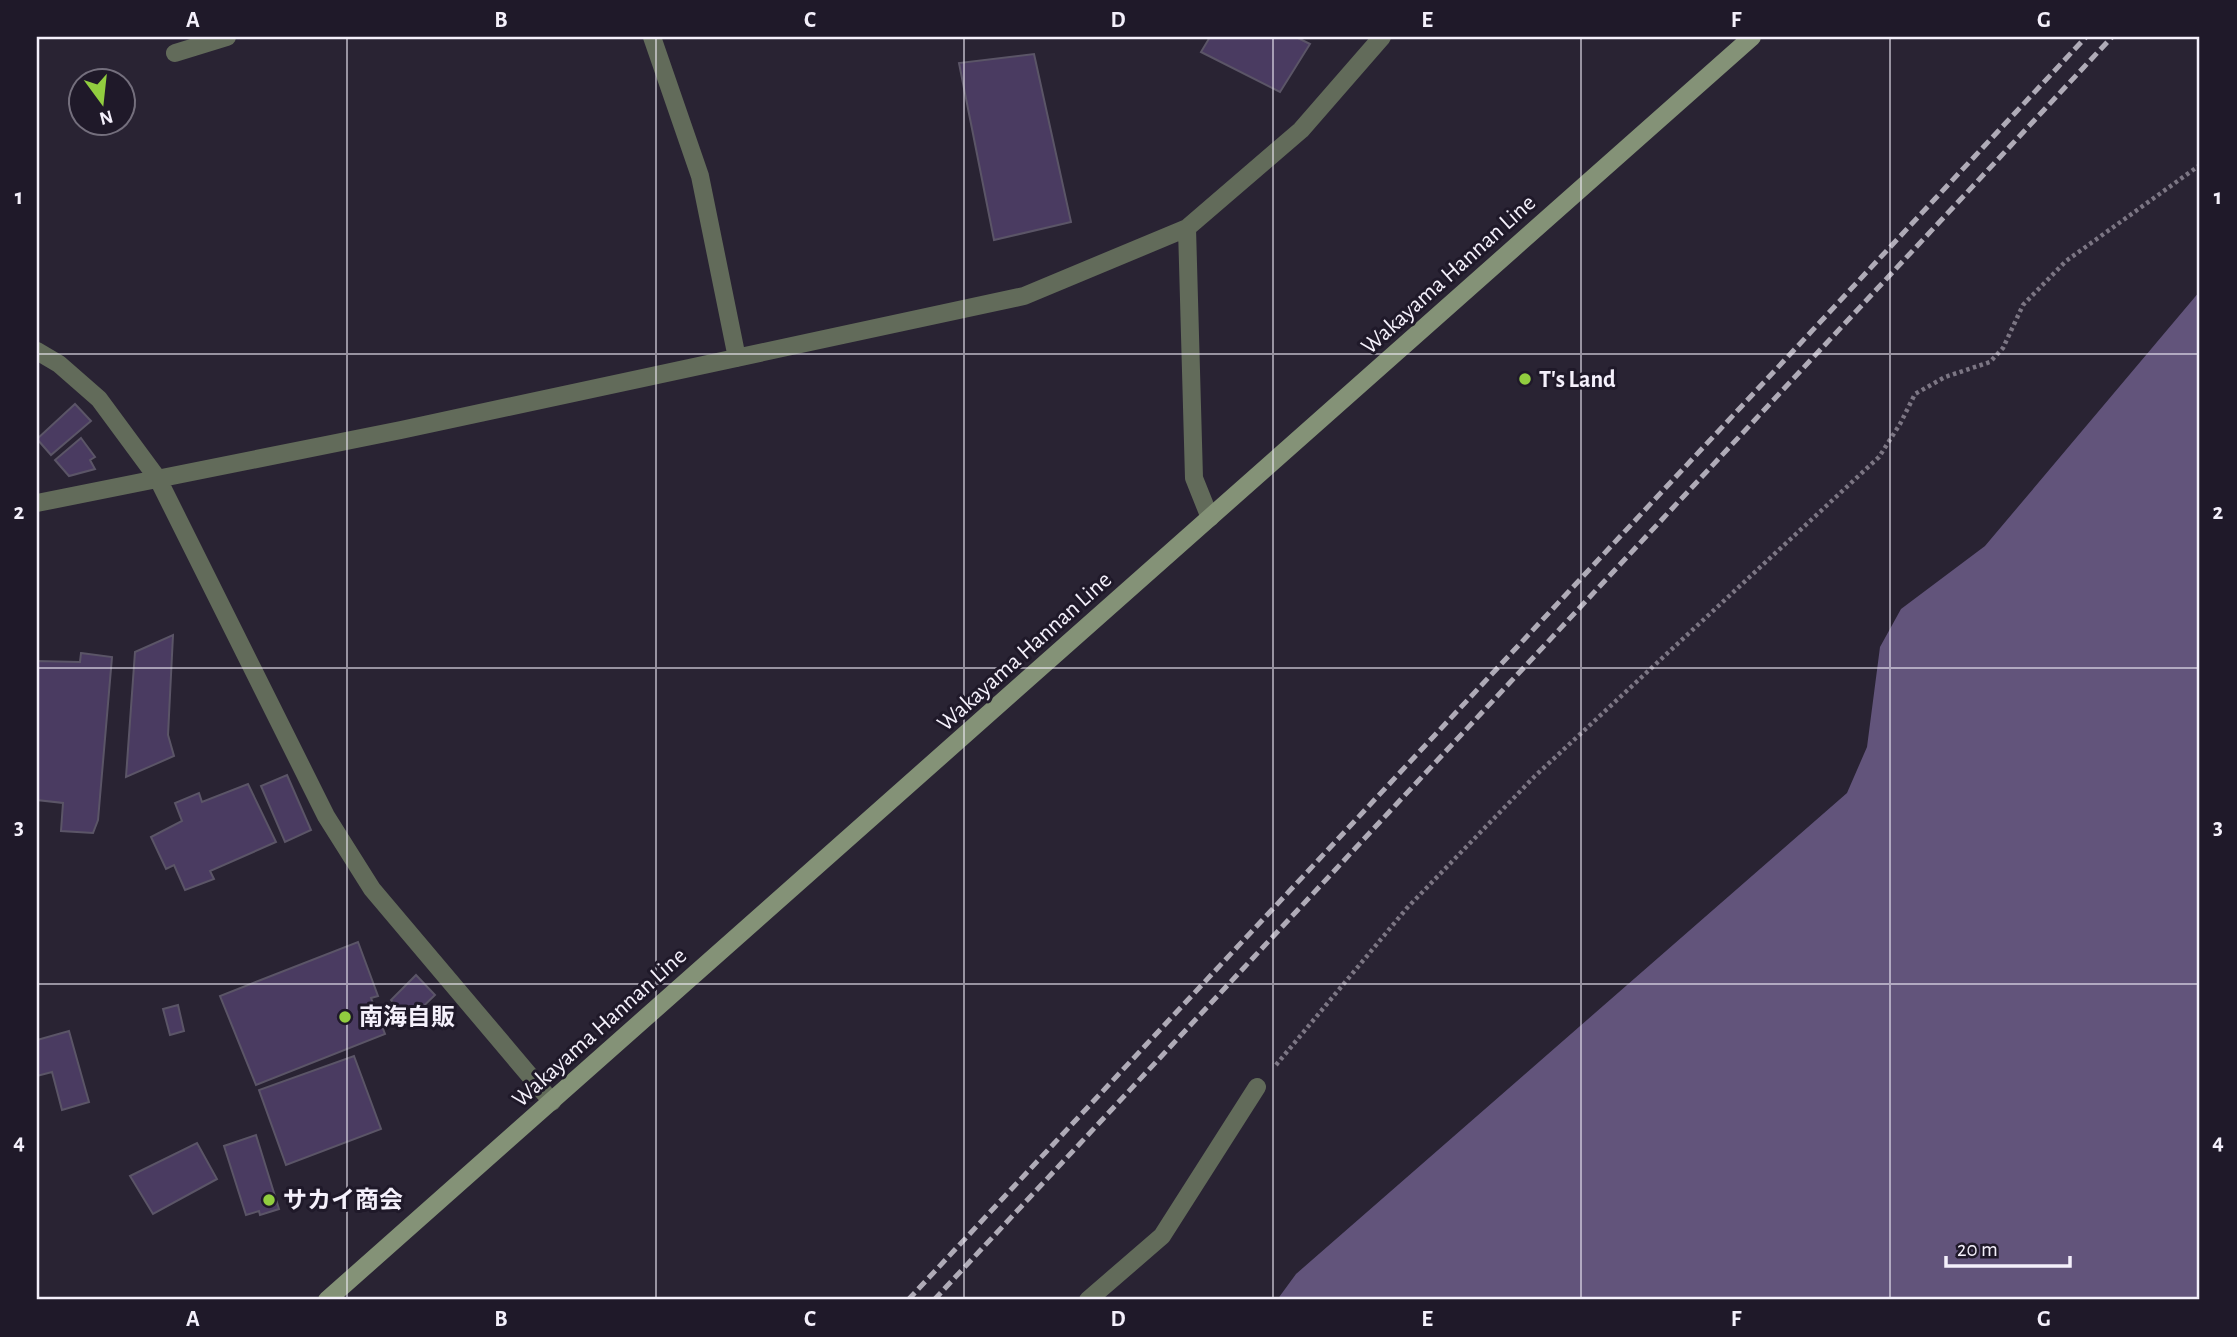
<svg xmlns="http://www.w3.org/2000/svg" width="2237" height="1337" font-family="'Alegreya Sans','Noto Sans JP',sans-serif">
  <rect width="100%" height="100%" fill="#292333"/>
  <path fill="#62547b" d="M2200 291V1300H1277L1296 1274 1847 793 1867 747 1880 647 1901 609 1985 546Z"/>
  <path fill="#4a3b61" stroke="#5b5567" stroke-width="2" d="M1210 37H1296L1310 44 1280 92 1201 52Z
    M1034 54 1071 222 994 240 959 63Z
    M75 404 91 421 51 455 37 439Z
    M81 438 95 457 90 460 95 469 69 476 55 460Z
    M173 635 168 735 174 756 126 777 135 652Z
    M81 653 112 657 98 820 93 833 61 831 63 803 37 800V661L80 662Z
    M287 775 311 830 285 842 261 786Z
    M248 784 276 842 210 871 214 879 185 890 174 865 166 869 151 837 182 821 175 803 199 793 202 802Z
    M358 942 378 996 371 998 385 1034 256 1085 220 996Z
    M416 975 435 995 409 1020 391 1000Z
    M178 1005 184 1031 170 1035 163 1009Z
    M69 1031 89 1102 62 1110 52 1072 37 1076V1040Z
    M354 1056 381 1129 286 1165 259 1090Z
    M256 1135 279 1209 260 1215 259 1211 246 1215 224 1146Z
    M197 1143 217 1179 153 1214 130 1176Z"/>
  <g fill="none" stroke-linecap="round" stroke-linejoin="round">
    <path stroke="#7c7684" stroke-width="4.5" stroke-dasharray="3.5 3.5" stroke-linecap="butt" d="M1276 1065 1407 908 1535 776 1879 457 1900 424 1915 394 1945 377 1990 362 2003 348 2023 305 2066 261 2200 165"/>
    <path stroke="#626b5a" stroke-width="18" d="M652 37 700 176 737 358
      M175 53 227 37
      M1187 228 1301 130 1382 37
      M37 351 59 364 99 399 158 479 326 816 372 889 552 1102
      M37 503 401 430 1024 296 1187 228 1194 478 1210 518
      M1088 1300 1162 1236 1257 1087"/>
    <path stroke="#849277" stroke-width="18" d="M327 1300 1752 37"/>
    <path stroke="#afabb7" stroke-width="5" stroke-dasharray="10 5" stroke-linecap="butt" d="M908 1300 2086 37
      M934 1300 2112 37"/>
  </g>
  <path fill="none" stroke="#f4f0fb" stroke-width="2" stroke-opacity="0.55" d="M347 37V1300M656 37V1300M964 37V1300M1273 37V1300M1581 37V1300M1890 37V1300M37 354H2200M37 668H2200M37 984H2200"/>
  <g fill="#91cd3f" stroke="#1f1929" stroke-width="2.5">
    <circle cx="1525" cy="379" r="7"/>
    <circle cx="345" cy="1017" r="7"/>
    <circle cx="269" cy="1200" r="7"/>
  </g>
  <g text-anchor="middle" stroke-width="6" stroke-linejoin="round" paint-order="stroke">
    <g font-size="24" fill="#f4f0fb" stroke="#1f1929">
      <text transform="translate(1448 274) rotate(-42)" y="8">Wakayama Hannan Line</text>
      <text transform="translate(1024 651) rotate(-42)" y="8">Wakayama Hannan Line</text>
      <text transform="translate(599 1027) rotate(-42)" y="8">Wakayama Hannan Line</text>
    </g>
    <g font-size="24" font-weight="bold" fill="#f4f0fb" stroke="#1f1929" text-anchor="start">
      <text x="1539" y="387">T's Land</text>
      <text x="359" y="1025">南海自販</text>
      <text x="283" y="1208">サカイ商会</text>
    </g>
  </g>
  <rect width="2237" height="1337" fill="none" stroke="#1f1929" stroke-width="77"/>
  <g transform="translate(102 102) rotate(165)"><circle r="33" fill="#1f1929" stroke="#746f7d" stroke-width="2"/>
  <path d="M0-5L12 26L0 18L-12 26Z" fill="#91cd3f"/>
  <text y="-10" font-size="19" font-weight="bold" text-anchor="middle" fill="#f4f0fb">N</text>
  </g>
  <path d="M1946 1256v10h124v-10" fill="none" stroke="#f4f0fb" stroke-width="3.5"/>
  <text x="1957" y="1256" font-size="21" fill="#f4f0fb" stroke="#1f1929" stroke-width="5" paint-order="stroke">20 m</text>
  <rect x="38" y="38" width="2160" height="1260" fill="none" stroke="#f4f0fb" stroke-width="2.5"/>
  <g font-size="23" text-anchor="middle" font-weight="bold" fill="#f4f0fb">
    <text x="193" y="27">A</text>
    <text x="501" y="27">B</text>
    <text x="810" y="27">C</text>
    <text x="1118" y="27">D</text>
    <text x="1427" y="27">E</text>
    <text x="1736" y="27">F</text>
    <text x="2044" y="27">G</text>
    <text x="19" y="204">1</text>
    <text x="2218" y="204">1</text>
    <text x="19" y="519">2</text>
    <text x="2218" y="519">2</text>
    <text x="19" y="834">3</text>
    <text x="2218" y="834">3</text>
    <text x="19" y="1149">4</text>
    <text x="2218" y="1149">4</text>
    <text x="193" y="1326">A</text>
    <text x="501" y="1326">B</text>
    <text x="810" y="1326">C</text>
    <text x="1118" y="1326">D</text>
    <text x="1427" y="1326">E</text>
    <text x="1736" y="1326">F</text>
    <text x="2044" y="1326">G</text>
  </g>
</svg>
